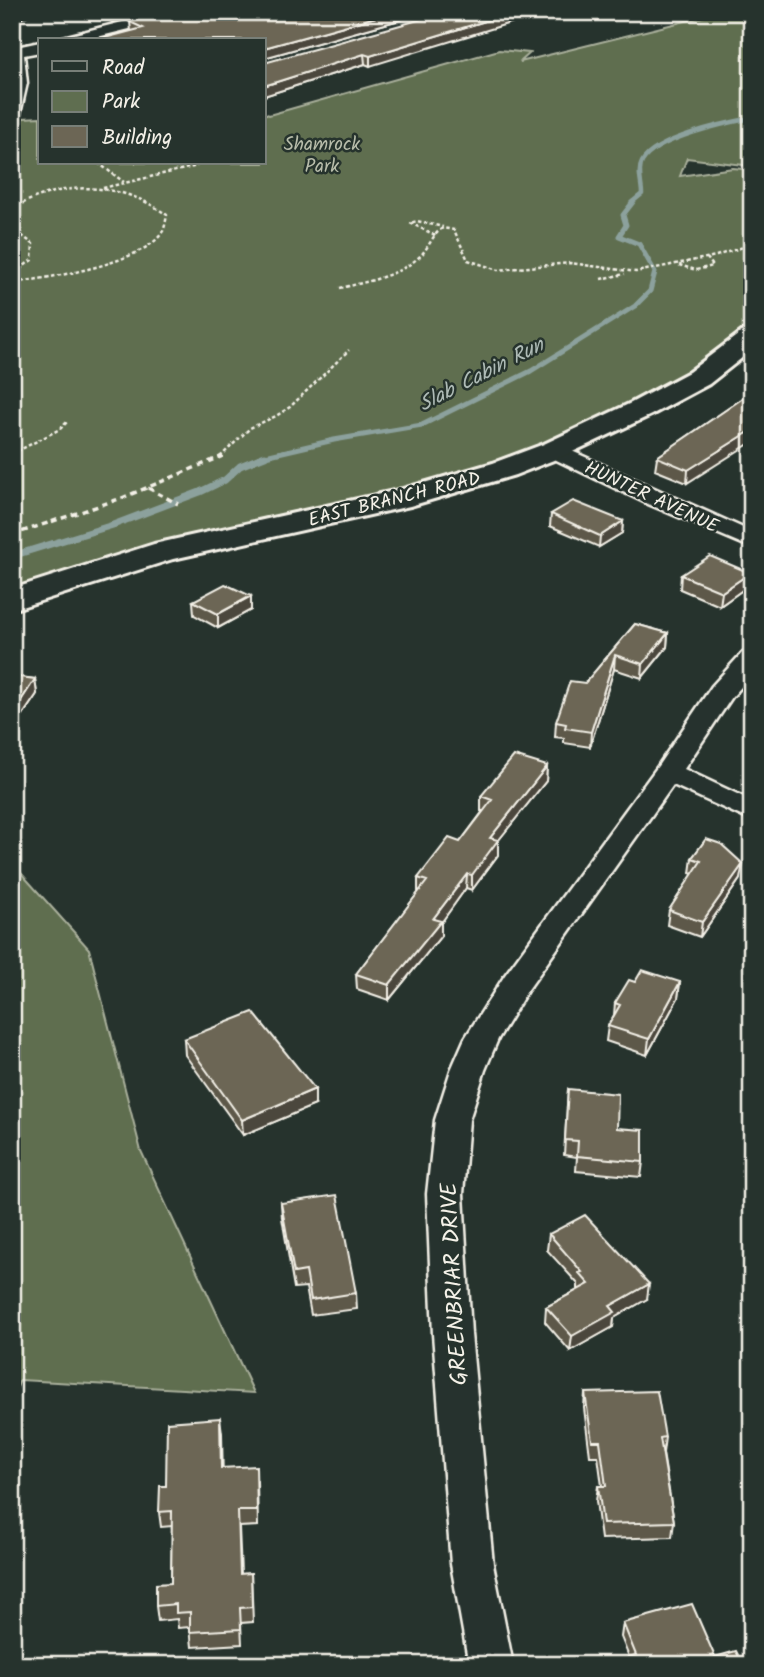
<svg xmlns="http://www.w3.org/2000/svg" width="764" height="1677" font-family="Kalam,sans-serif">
  <rect width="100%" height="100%" fill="#26332d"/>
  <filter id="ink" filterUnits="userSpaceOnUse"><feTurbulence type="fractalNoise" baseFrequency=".0143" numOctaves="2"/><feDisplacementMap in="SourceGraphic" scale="14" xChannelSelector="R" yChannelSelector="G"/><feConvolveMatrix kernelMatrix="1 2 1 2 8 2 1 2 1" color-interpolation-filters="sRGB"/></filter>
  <g filter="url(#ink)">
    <path fill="#5f6e50" stroke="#aab09c" stroke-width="2" d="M722 12 752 17V166L687 158 680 176 733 168 752 170V337L554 450 12 600V152L23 118 40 117V163H264V113L269 115 499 50 530 53 520 62Z
      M12 863 89 949 141 1151 254 1393 20 1380 12 1399Z"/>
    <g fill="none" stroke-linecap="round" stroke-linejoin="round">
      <path stroke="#8ca19d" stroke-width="4.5" d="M631 203 642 194C642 184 637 171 642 162 655 138 726 123 752 118"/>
      <path stroke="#8ca19d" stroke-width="5" d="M261 457 334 440 422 425 531 371 635 306 650 291 655 272 639 244 619 236 626 225 623 215 633 202"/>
      <path stroke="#8ca19d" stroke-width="7" d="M12 556 113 525 200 492 225 480 240 466 265 456"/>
      <defs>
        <path id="service" d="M21 12H30L12 22V17Z
          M12 39 16 41 19 54 12 52Z"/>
        <path id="minor" d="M162 12H188L186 15 85 40H60L63 37Z
          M40 42V52L24 55 27 83 20 114 12 119V48Z
          M554 443 752 532V548L648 504 546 455 543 450 546 445Z
          M752 650V675L732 697 684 769 752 801V821L673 785 527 991 498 1039 485 1070 469 1120 463 1194 471 1334 493 1564 513 1665H469L451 1564 433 1334 427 1194 435 1120 451 1070 465 1038 505 975 658 766 712 686 743 652Z"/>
        <path id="secondary" d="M752 329V350L709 384 651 415 564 456 515 475 410 506 173 559 12 610V589L154 544 403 489 493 463 544 444 631 403 689 372 743 331Z"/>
      </defs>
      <use href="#service" stroke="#f4f1e8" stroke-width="5"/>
      <use href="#minor" stroke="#f4f1e8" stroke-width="5"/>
      <use href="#secondary" stroke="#f4f1e8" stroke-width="6"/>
      <path stroke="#f4f1e8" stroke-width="2.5" stroke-dasharray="3.5 2.5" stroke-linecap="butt" d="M98 163 124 182
        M103 188 197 166
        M12 209C61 180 121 181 167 215 166 220 165 227 163 231 145 264 47 278 12 283
        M12 228 33 244 32 260 12 275
        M435 235 410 223 417 221 443 227
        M679 265 696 270 713 266 707 258
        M601 279 625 274
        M340 288C367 282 397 276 418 258 429 249 432 234 443 228L454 230 468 260 498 270 570 263 636 272 716 256 752 244
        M12 454 60 429 68 421
        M220 457 250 428 276 416 290 407 349 350"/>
      <path stroke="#f4f1e8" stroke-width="3.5" stroke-dasharray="6 4.5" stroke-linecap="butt" d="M148 488 178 504
        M12 535 122 498 223 456"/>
      <path stroke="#f4f1e8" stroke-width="6" stroke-dasharray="10 7" stroke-linecap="butt" d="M12 1261 16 1267 12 1289"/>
      <use href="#service" fill="#26332d" fill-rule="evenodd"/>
      <use href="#minor" fill="#26332d" fill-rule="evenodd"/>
      <use href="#secondary" fill="#26332d" fill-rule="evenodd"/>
    </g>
    <path fill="#5d5849" stroke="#f4f1e8" stroke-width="2" d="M94 12H151L113 22Z
      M428 12 264 58V40L131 31 130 22Z
      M447 12 370 66 365 64 264 96Z
      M749 394 687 483 655 470 657 457Z
      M551 514 623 521 622 533 599 547 550 526Z
      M750 573 748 586 720 606 680 589 681 575Z
      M251 596V610L218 628 194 615 193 601Z
      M635 624 668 633 667 647 642 678 614 669 590 747 564 743V738L555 737 556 722 585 683Z
      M12 676 35 679 37 694 18 722 12 721Z
      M547 766 546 781 498 841V855L472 890 466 888 441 923V936L389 1000 357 989 356 974 418 893V878L460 842 483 811H481V796Z
      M706 839 740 879 700 937 667 925 669 910 693 874 690 873 692 858Z
      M635 982H680L678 998 647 1055 606 1041 608 1026 614 1015 615 1003Z
      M184 1039 315 1105 243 1135 185 1055Z
      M568 1089 617 1128 643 1162 641 1177 576 1171 577 1157 564 1155Z
      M281 1203 356 1293 357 1309 311 1315 306 1287 294 1288 282 1218Z
      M549 1234 647 1299 614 1318 613 1327 570 1351 545 1322 546 1307 578 1290V1284L547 1250Z
      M585 1393 665 1437 663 1453 674 1522 672 1537 601 1539 596 1501 598 1486H602L598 1456H590L584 1408Z
      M220 1418 222 1468 257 1481 258 1526 239 1527 241 1574 251 1573 253 1622 241 1623 242 1644 192 1647 190 1627 178 1628 177 1619 158 1621 156 1606 171 1583 172 1526 161 1527 159 1512 166 1486Z
      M623 1623 715 1657 743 1665H627L629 1657 621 1637Z"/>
    <path fill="#4c473c" stroke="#f4f1e8" stroke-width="2" d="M112 12H151L113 22Z
      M394 12H428L264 58V48Z
      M515 12H546L370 66V56Z
      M364 54 365 64 264 96V86Z
      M752 430V442L687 483 688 470Z
      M623 521 622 533 599 547 600 536Z
      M750 573 748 586 720 606 722 592Z
      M251 596V610L218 628V614Z
      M668 633 667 647 642 678 643 664Z
      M615 655 614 669 590 747 591 732Z
      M35 679 37 694 18 722 16 708Z
      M547 766 546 781 498 841V855L472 890V875L490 838Z
      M743 864 740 879 700 937 702 922Z
      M467 874 466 888 441 923V936L389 1000V985L433 919Z
      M680 982 678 998 647 1055 649 1039Z
      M315 1089V1105L243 1135 242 1120Z
      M649 1284 647 1299 614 1318 613 1327 570 1351 572 1336 610 1306Z
      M220 1418 222 1433 223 1484 221 1468Z"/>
    <path fill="#6c6655" stroke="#f4f1e8" stroke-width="2" d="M169 12H394L264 48V40H97L143 28 130 22Z
      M447 12H515L370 56 364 54 264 86V63Z
      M749 394 752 395V430L688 470 657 457Z
      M573 501 623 521 600 536 551 514Z
      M710 556 750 573 722 592 681 575Z
      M225 584 251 596 218 614 193 601Z
      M635 624 668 633 643 664 615 655 591 732 565 728 566 724 556 722 570 681 585 683Z
      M12 676 35 679 16 708 12 707Z
      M514 756 547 766 490 838 498 840 472 875 467 874 433 919 441 921 389 985 356 974 427 881 418 878 449 838 460 842 492 800 481 796Z
      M706 839 721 844 743 864 702 922 669 910 701 861 692 858Z
      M642 970 680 982 649 1039 608 1026 620 1005 615 1003 629 980 635 982Z
      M253 1012 315 1089 242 1120 184 1039Z
      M568 1089 618 1094 617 1128 643 1130V1162L577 1156 578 1141 565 1140Z
      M337 1195 356 1293 311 1300 306 1271 294 1273 281 1203Z
      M585 1215 649 1284 610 1306 615 1312 572 1336 546 1307 589 1284 579 1273 582 1272 549 1234Z
      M657 1391 665 1437 660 1438 674 1522 603 1524 598 1486H606L600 1441H592L585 1393Z
      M220 1418 221 1468 256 1466 257 1511H238L240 1574 251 1573 252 1607 240 1608 241 1629 190 1632V1612L176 1613V1604L156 1606V1584L171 1583 172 1511 159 1512 160 1486H166L167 1422Z
      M692 1604 715 1657 736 1651 743 1665H631L628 1657 636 1655 623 1623Z"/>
  </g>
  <g text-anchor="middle" stroke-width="5" stroke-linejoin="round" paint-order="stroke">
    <g font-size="19" fill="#b8bdab" stroke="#26332d">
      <text x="322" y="150">Shamrock<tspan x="322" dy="22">Park</tspan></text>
    </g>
    <g font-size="19" fill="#f4f1e8" stroke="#26332d">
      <text transform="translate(652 496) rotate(25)" y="7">HUNTER AVENUE</text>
      <text transform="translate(394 498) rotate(-14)" y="7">EAST BRANCH ROAD</text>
    </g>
    <g font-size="21" font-style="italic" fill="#aebbb6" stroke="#26332d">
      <text transform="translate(481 374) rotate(-27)" y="7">Slab Cabin Run</text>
    </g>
    <g font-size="23" fill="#f4f1e8" stroke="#26332d">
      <text transform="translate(453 1284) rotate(-93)" y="8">GREENBRIAR DRIVE</text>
    </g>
  </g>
  <rect width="764" height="1677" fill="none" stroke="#26332d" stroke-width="42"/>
  <rect x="21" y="21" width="722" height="1635" fill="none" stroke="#f4f1e8" stroke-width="2.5" filter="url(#ink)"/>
  <rect x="38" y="38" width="228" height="126" fill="#26332d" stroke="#787f78" stroke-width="2"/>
  <rect x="52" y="61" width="35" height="10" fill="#26332d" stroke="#787f78" stroke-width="2"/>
  <text x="102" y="74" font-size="21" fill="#f4f1e8">Road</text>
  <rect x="52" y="91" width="35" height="21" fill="#5f6e50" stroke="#787f78" stroke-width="2"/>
  <text x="102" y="108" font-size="21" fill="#f4f1e8">Park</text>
  <rect x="52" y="126" width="35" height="21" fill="#6c6655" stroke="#787f78" stroke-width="2"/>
  <text x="102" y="144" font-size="21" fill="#f4f1e8">Building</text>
</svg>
